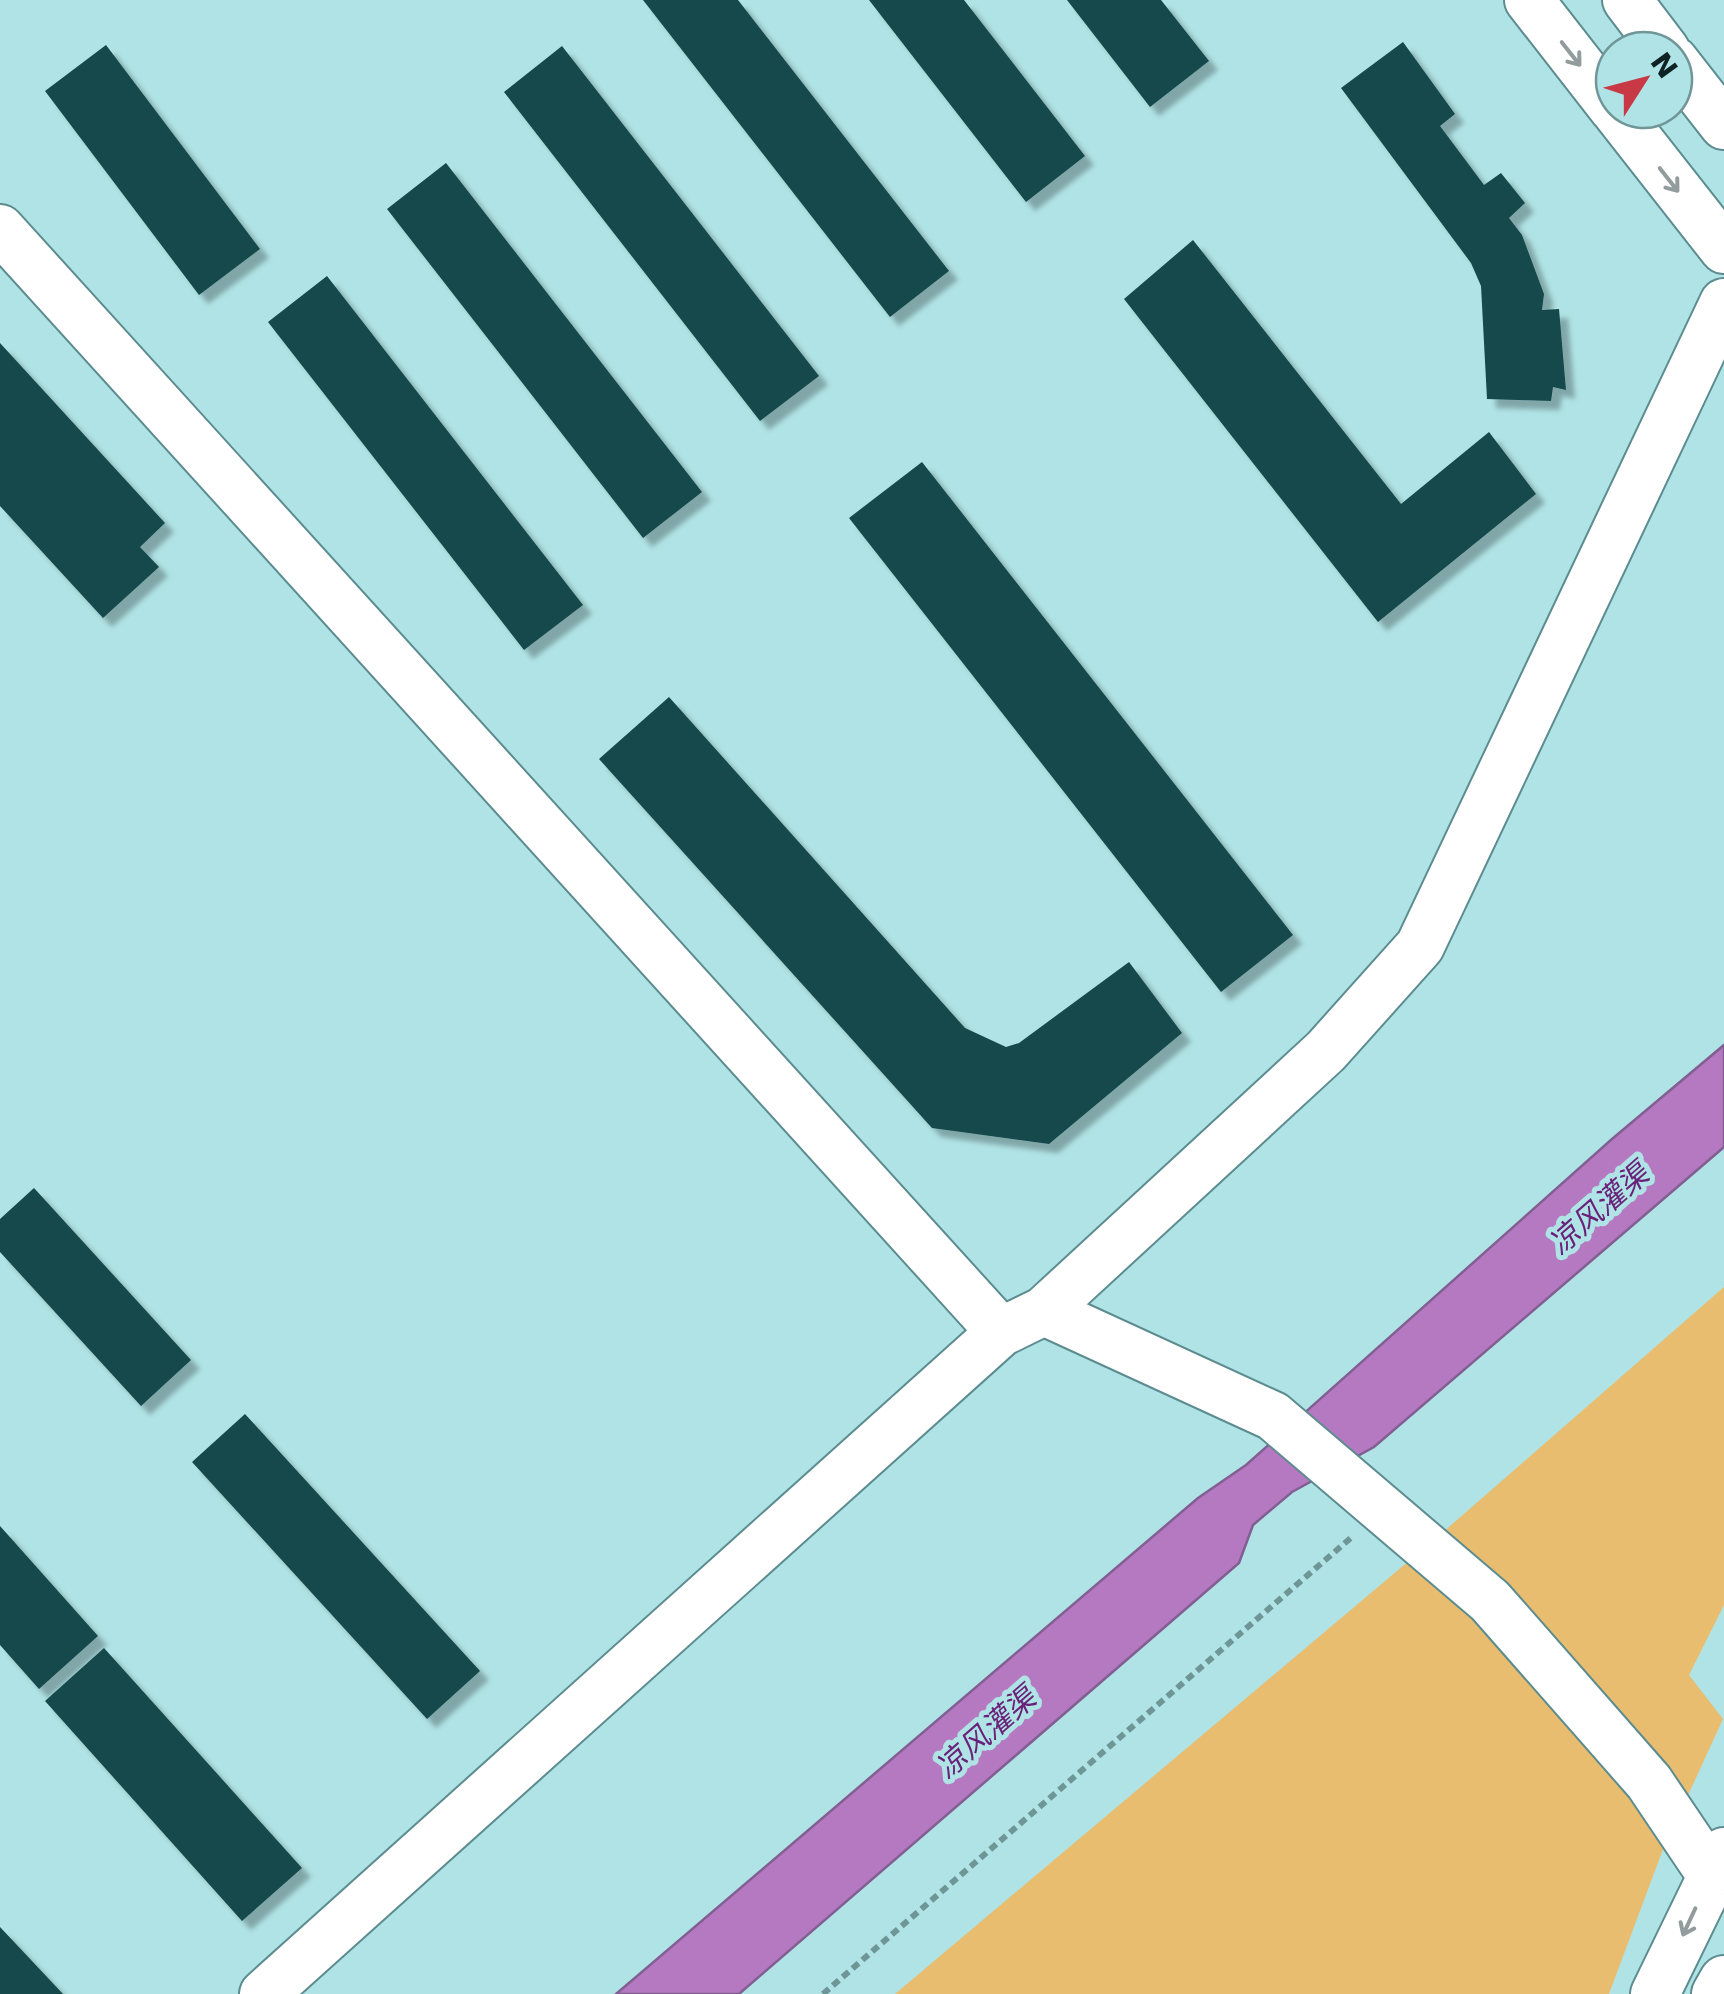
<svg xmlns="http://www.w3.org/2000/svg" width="1724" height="1994" font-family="'DejaVu Sans','Noto Sans SC',sans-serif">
  <defs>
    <filter id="shadow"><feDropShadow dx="9" dy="9" stdDeviation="2.5" flood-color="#0004"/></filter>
  </defs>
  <rect width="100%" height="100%" fill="#b0e3e5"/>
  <path fill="#e9bd6f" d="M1724 1287V1605L1689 1675 1723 1719 1662 1852 1609 1994H895L1442 1533Z"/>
  <path fill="#b479c1" stroke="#825f92" stroke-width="2.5" d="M1724 1045V1147L1374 1447 1292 1492 1253 1525 1239 1563 739 1994H616L1198 1498 1246 1465 1612 1139Z"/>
  <path fill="#17484b" filter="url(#shadow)" d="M643 0H738L949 271 890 317Z
    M869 0H964L1085 156 1026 202Z
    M1067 0H1161L1209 61 1150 107Z
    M1403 42 1455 114 1440 126 1484 185 1501 173 1525 203 1509 218 1522 235 1544 294 1542 310 1559 309 1566 390 1553 387 1551 401 1487 399 1481 286 1471 263 1341 88Z
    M106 45 260 249 199 295 45 91Z
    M562 46 819 376 760 421 504 92Z
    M446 163 702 492 643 538 387 209Z
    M1193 240 1401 504 1489 432 1536 494 1378 622 1124 299Z
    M327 276 583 605 524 650 268 322Z
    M0 343 165 523 140 547 159 567 103 618 0 506Z
    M922 462 1293 935 1221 992 849 518Z
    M669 697 965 1028 1006 1047 1019 1043 1129 962 1182 1033 1049 1144 932 1128 599 759Z
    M34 1188 191 1360 141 1406 0 1252V1219Z
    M245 1414 480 1671 427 1719 192 1462Z
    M0 1526 98 1636 39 1689 0 1645Z
    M104 1648 302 1868 242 1921 45 1701Z
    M0 1927 63 1994H0Z"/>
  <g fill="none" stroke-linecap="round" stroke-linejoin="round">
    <defs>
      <path id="minor" d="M1529 0 1614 109
        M1627 0 1665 50
        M1674 61 1724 125
        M1615 110 1724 249
        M0 229 1001 1332
        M1044 1311 1273 1416 1490 1601 1649 1782 1711 1874
        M264 1994 1001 1332 1044 1311 1326 1051 1420 946 1724 303
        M1655 1994 1724 1852
        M1716 1994 1724 1980"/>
    </defs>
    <use href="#minor" stroke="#5c8c8f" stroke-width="52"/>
    <path stroke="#6f9697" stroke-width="6" stroke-dasharray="8 5" stroke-linecap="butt" d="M823 1994 1352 1537"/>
    <use href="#minor" stroke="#fff" stroke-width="48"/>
  </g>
  <defs><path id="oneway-shaft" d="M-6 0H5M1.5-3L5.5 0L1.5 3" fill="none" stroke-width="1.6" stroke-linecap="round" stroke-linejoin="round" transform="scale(2.5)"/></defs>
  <g stroke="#939c9c">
    <use href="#oneway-shaft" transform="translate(1571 54) rotate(52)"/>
    <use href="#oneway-shaft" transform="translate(1669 180) rotate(52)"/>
    <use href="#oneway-shaft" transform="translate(1689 1922) rotate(115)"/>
  </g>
  <g text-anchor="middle" stroke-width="10" stroke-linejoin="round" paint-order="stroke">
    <g font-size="30" font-style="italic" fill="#6a2179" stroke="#b0e3e5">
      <text transform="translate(1599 1209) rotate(-41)" y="10">凉风灌渠</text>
      <text transform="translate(986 1733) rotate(-41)" y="10">凉风灌渠</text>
    </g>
  </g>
  <g transform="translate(1644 80) rotate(54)"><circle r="48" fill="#b0e3e5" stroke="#709698" stroke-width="2.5"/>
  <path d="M0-8L18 38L0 25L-18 38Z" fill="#c83845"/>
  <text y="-15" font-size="28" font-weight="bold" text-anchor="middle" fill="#0f2324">N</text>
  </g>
</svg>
